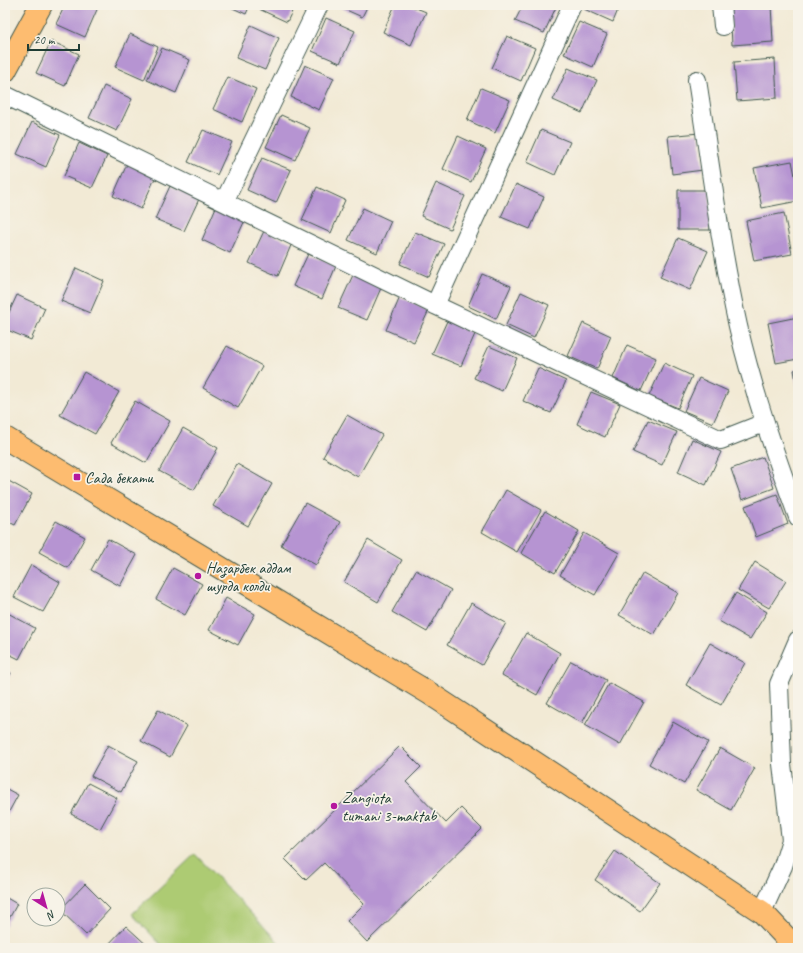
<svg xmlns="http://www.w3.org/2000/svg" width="803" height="953" font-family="Caveat,sans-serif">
  <rect width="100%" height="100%" fill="#f7f3e8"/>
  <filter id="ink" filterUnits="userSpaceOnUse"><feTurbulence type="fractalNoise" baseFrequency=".025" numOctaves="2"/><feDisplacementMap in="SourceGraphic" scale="8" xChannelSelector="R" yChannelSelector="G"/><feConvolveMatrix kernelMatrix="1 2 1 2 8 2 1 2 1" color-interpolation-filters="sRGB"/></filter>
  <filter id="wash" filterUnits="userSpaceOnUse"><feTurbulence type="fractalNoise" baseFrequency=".012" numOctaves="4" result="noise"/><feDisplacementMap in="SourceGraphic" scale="16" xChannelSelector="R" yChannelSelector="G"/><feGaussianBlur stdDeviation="0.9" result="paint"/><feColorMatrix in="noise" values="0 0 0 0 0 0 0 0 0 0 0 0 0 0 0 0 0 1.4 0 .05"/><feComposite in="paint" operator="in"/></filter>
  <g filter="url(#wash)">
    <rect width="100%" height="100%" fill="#f2ead5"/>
    <path fill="#adcb73" stroke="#668454" d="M195 854 284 948H164L132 914Z"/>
    <g id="blocks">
      <path fill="#b694d2" d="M65 5H99L85 37 56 24Z
        M226 5H250L246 14Z
        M261 5H295L287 22 259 9Z
        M335 5H368L362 17Z
        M395 5H409L426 12 411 45 383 32Z
        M523 5H557L544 33 515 21Z
        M586 5H620L613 22 584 9Z
        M771 5 773 42 732 45 730 6Z
        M326 18 355 31 340 63 312 51Z
        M579 22 607 34 593 67 564 54Z
        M251 25 279 38 265 70 236 58Z
        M130 34 158 47 144 80 115 67Z
        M507 36 535 48 521 81 492 68Z
        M51 41 79 54 65 86 36 73Z
        M162 48 190 60 176 93 147 80Z
        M775 59 777 98 737 101 734 62Z
        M305 65 334 78 319 110 291 97Z
        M568 68 597 80 582 113 553 100Z
        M228 77 256 89 242 122 213 109Z
        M104 86 132 99 117 131 89 118Z
        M481 88 510 100 495 133 467 120Z
        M281 115 310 128 295 160 266 147Z
        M32 122 60 135 46 167 17 154Z
        M203 130 232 142 217 175 188 162Z
        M541 130 570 142 555 175 527 162Z
        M699 133 703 170 672 174 668 136Z
        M458 136 486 149 471 182 443 169Z
        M79 143 107 156 92 188 64 176Z
        M262 158 291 170 276 203 247 190Z
        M792 161 798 190V201L762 208 754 168Z
        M127 164 156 176 141 209 113 196Z
        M436 183 465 196 450 229 421 216Z
        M516 184 544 197 530 229 501 217Z
        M170 186 199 199 184 231 155 219Z
        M317 187 345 200 331 233 302 220Z
        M678 190H710V230H678Z
        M216 207 245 220 230 253 202 240Z
        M363 208 391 221 377 253 348 240Z
        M784 213 792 254 754 261 746 221Z
        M264 231 292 243 278 276 249 263Z
        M415 232 444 244 429 277 400 264Z
        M678 238 708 251 690 290 660 277Z
        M308 254 336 266 322 299 293 286Z
        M76 268 104 281 90 313 61 301Z
        M482 274 511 286 496 319 468 306Z
        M353 275 381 288 367 320 338 308Z
        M521 292 549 305 534 338 506 325Z
        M17 295 45 308 31 340 5 329V321Z
        M400 297 429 310 414 342 386 330Z
        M798 317V359L776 363 768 323Z
        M447 321 475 334 461 366 432 354Z
        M583 323 611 336 597 369 568 356Z
        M627 345 656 358 641 391 613 378Z
        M227 346 262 366 238 408 203 388Z
        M489 346 517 358 502 391 474 378Z
        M664 363 692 376 678 408 649 396Z
        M538 368 566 381 551 413 523 401Z
        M798 369V387H797L794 370Z
        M84 372 119 392 95 434 60 415Z
        M699 378 728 391 713 423 684 411Z
        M591 392 620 404 605 437 577 424Z
        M135 401 170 421 146 463 111 443Z
        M347 415 382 435 358 477 323 457Z
        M648 420 677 432 662 465 633 452Z
        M183 428 218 448 194 490 159 471Z
        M692 439 721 452 706 485 678 472Z
        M763 457 774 488 742 500 731 469Z
        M237 464 272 484 248 526 213 506Z
        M5 479 32 494 15 525 5 520Z
        M506 490 541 510 517 552 482 532Z
        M777 494 788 524 756 537 745 506Z
        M305 503 340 522 316 565 281 545Z
        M545 511 579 531 555 573 521 553Z
        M56 521 85 537 68 568 39 552Z
        M584 533 619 553 595 595 560 575Z
        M108 539 137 555 120 586 91 570Z
        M368 540 402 560 378 602 344 582Z
        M755 562 786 581 769 608 738 590Z
        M31 565 60 582 43 612 14 597Z
        M173 568 202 584 185 615 156 599Z
        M416 570 451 590 427 632 392 612Z
        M643 573 678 593 654 635 619 615Z
        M736 593 767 612 750 639 719 621Z
        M226 598 255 614 238 645 209 630Z
        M471 603 506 623 482 665 447 645Z
        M6 612 35 628 19 659 5 652Z
        M526 633 560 653 537 695 502 675Z
        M710 643 745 663 721 705 686 685Z
        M571 661 606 680 582 723 547 703Z
        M5 670 11 673 5 683Z
        M609 683 644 702 620 745 585 725Z
        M158 710 187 726 170 757 141 741Z
        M673 722 708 742 684 784 649 764Z
        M108 745 138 761 121 792 91 776Z
        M400 746 421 767 406 782 446 823 461 808 482 829 367 942 347 921 364 904 324 863 306 880 285 859Z
        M720 748 755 768 731 810 696 790Z
        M88 783 117 798 100 829 71 814Z
        M5 788 18 795 5 819Z
        M615 851 660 883 640 911 595 880Z
        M85 884 110 909 86 935 60 910Z
        M5 897 17 904 5 926Z
        M126 926 150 948H105Z"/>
    </g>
  </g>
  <g filter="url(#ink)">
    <use href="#blocks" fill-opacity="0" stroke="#3f574c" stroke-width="1"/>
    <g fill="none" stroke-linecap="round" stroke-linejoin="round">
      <defs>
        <path id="minor" d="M721 5 723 26
          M697 80C710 162 720 245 738 326 753 391 775 454 798 517
          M5 95 435 305 721 440 764 423
          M224 202 319 5
          M435 305 572 5
          M762 912 783 866 791 840 782 764 779 684 798 640"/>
        <path id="major" d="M5 71 41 5
          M5 438 429 693 762 912 796 948"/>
      </defs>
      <use href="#minor" stroke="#3f574c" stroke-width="20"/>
      <use href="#major" stroke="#3f574c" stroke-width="24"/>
      <use href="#minor" stroke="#fff" stroke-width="18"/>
      <use href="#major" stroke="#fdbc70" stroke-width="22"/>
    </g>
  </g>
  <g fill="#b5179e" stroke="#f7f3e8" stroke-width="1.5">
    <rect x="73" y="473" width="8" height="8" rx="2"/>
    <circle cx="198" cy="576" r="4"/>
    <circle cx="334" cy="806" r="4"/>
  </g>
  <g text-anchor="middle" stroke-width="3.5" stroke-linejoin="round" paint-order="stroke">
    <g font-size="16" fill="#1f3d34" stroke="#f7f3e8" text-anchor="start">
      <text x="85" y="483">Сада бекати</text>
      <text x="206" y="573">Назарбек аддам<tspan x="206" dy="18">шурда колди</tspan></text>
      <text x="342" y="803">Zangiota<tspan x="342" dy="18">tumani 3-maktab</tspan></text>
    </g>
  </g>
  <rect width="803" height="953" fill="none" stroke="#f7f3e8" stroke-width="20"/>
  <g transform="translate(46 907) rotate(143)"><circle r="19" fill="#f7f3e8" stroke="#a1aaa0"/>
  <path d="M0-3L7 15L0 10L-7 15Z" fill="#b5179e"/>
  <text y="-6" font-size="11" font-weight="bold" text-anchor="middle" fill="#1f3d34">N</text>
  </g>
  <path d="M28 44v6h51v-6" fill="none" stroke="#1f3d34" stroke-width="2"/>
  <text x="34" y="44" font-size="12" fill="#1f3d34" stroke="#f7f3e8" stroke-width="3" paint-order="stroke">20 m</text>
</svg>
